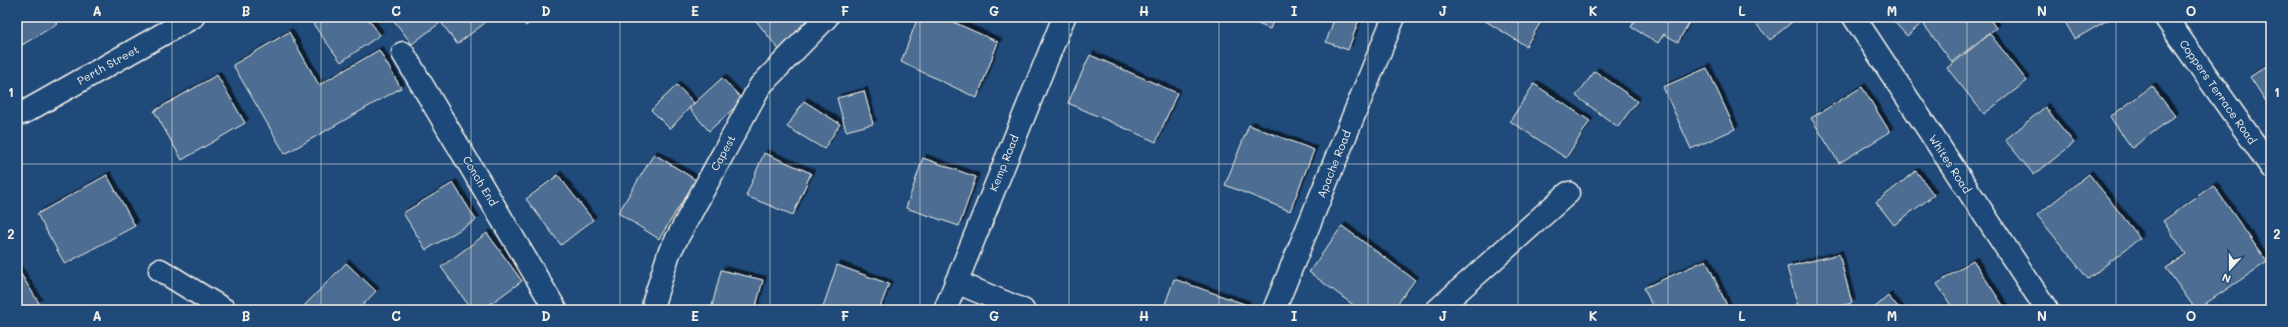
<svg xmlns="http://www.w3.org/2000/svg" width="2288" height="327" font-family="Mali,sans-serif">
  <defs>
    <filter id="shadow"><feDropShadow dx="3.5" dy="-3.5" stdDeviation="0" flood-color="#0009"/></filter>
  </defs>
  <rect width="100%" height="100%" fill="#1f4a7a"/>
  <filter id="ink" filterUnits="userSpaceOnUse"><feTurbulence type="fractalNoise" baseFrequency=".025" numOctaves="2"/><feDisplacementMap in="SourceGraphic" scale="8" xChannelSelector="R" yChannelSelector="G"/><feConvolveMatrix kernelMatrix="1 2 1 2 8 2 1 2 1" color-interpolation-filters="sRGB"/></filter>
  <g filter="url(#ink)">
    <path fill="#2d5581" d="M17 262 48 310H17Z"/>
    <path fill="#4d6e92" stroke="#f4f1e8" filter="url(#shadow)" d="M17 17H53L57 24 17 48Z
      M322 17H367L380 35 341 62 313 24Z
      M391 17H481L485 23 457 44 441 22 412 44Z
      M519 17H536L526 26Z
      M753 17H809L780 51Z
      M918 17H942L998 42 977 98 901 62Z
      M1241 17H1275L1270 29Z
      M1335 17H1360L1348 50 1326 42Z
      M1479 17H1544L1526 46Z
      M1637 17H1692L1678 42 1664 34 1658 43 1631 27Z
      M1750 17H1798L1770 40Z
      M1890 17H1929L1907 36Z
      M1935 17H1988L1996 28 1952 62 1924 25Z
      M2062 17H2113L2075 39Z
      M289 32 319 85 379 50 401 88 285 154 233 65Z
      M1990 34 2027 81 1984 114 1947 68Z
      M1090 55 1177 93 1156 142 1068 103Z
      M2271 63V109L2250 77Z
      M1707 68 1735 129 1691 149 1663 87Z
      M1595 71 1637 101 1618 127 1576 96Z
      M217 75 245 123 182 160 154 111Z
      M722 78 743 100 709 131 689 108Z
      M1534 84 1590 121 1566 158 1510 121Z
      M677 85 694 103 670 129 651 110Z
      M2152 86 2175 116 2132 148 2110 117Z
      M1862 87 1890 132 1839 163 1811 118Z
      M864 91 873 124 846 131 837 98Z
      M804 101 840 124 824 149 787 127Z
      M2045 107 2074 143 2034 175 2005 140Z
      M1249 125 1314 150 1290 211 1225 185Z
      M764 153 811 173 793 215 746 196Z
      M654 154 696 180 659 239 618 213Z
      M923 158 976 177 959 226 906 208Z
      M1916 171 1934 195 1894 225 1876 202Z
      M2089 174 2140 238 2088 279 2037 215Z
      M107 175 135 226 65 264 37 214Z
      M558 175 593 220 561 245 526 199Z
      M453 183 476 220 426 250 403 213Z
      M2213 185 2267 262 2196 310 2166 268 2186 254 2163 221Z
      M1342 226 1415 280 1393 310H1360L1309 272Z
      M487 233 522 281 482 310H472L441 267Z
      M1839 254 1852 303 1828 309 1826 303 1799 310 1787 267Z
      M1706 260 1729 310H1654L1644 288Z
      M1973 260 2006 310H1954L1937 284Z
      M346 263 376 291 358 310H300Z
      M837 265 889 284 879 310H830L823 307Z
      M17 268 39 303 28 310H17Z
      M721 270 763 280 755 310H711Z
      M1174 279 1247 305 1245 310H1163Z
      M1888 296 1901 310H1872Z"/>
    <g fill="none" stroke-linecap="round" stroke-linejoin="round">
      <defs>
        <path id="service" d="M1437 310 1568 193"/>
        <path id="minor" d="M1854 17 2047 310
          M2165 17 2271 167
          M403 53 556 310
          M23 113 193 17
          M160 270 225 310
          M956 282 1023 310
          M653 310 654 301 669 253 760 86 827 17
          M1274 310 1394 17"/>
        <path id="tertiary" d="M945 310 1064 17"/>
      </defs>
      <use href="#service" stroke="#f4f1e8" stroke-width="25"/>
      <use href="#minor" stroke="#f4f1e8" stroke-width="25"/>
      <use href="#tertiary" stroke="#f4f1e8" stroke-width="25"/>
      <use href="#service" stroke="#1f4a7a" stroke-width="22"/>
      <use href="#minor" stroke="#1f4a7a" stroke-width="22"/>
      <use href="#tertiary" stroke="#1f4a7a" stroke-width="22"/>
    </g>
  </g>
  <path fill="none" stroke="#f4f1e8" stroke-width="1" stroke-opacity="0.55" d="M172 17V310M321 17V310M471 17V310M620 17V310M770 17V310M920 17V310M1069 17V310M1219 17V310M1368 17V310M1518 17V310M1668 17V310M1817 17V310M1967 17V310M2116 17V310M17 164H2271"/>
  <g text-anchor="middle" stroke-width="3" stroke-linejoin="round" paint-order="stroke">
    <g font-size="11" fill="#f4f1e8" stroke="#1f4a7a">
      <text transform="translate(108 65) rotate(-29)" y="4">Perth Street</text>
      <text transform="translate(2218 92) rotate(55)" y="4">Coppers Terrace Road</text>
      <text transform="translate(723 153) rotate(-61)" y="4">Capest</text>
      <text transform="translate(1004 163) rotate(-68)" y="4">Kemp Road</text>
      <text transform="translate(1334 164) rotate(-68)" y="4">Apache Road</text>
      <text transform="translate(1950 164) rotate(57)" y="4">Whites Road</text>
      <text transform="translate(480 181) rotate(59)" y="4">Conch End</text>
    </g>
  </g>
  <rect width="2288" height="327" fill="none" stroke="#1f4a7a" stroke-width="44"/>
  <g transform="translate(2230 269) rotate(201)" stroke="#1f4a7a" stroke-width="3" paint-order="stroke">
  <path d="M0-3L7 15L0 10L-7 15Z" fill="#f4f1e8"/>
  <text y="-6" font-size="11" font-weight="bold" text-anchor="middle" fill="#f4f1e8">N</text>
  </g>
  <rect x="22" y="22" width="2244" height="283" fill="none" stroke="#f4f1e8" stroke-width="1.5"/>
  <g font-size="13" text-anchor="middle" font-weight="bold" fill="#f4f1e8">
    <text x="97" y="16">A</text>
    <text x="246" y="16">B</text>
    <text x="396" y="16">C</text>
    <text x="546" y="16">D</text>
    <text x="695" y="16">E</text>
    <text x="845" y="16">F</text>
    <text x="994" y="16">G</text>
    <text x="1144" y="16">H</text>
    <text x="1294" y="16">I</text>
    <text x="1443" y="16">J</text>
    <text x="1593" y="16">K</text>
    <text x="1742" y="16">L</text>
    <text x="1892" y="16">M</text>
    <text x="2042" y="16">N</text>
    <text x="2191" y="16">O</text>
    <text x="11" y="97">1</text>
    <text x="2277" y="97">1</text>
    <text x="11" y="239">2</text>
    <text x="2277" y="239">2</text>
    <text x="97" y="321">A</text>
    <text x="246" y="321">B</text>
    <text x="396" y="321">C</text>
    <text x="546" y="321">D</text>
    <text x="695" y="321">E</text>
    <text x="845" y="321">F</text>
    <text x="994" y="321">G</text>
    <text x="1144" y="321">H</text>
    <text x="1294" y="321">I</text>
    <text x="1443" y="321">J</text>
    <text x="1593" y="321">K</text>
    <text x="1742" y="321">L</text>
    <text x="1892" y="321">M</text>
    <text x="2042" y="321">N</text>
    <text x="2191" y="321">O</text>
  </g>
</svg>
